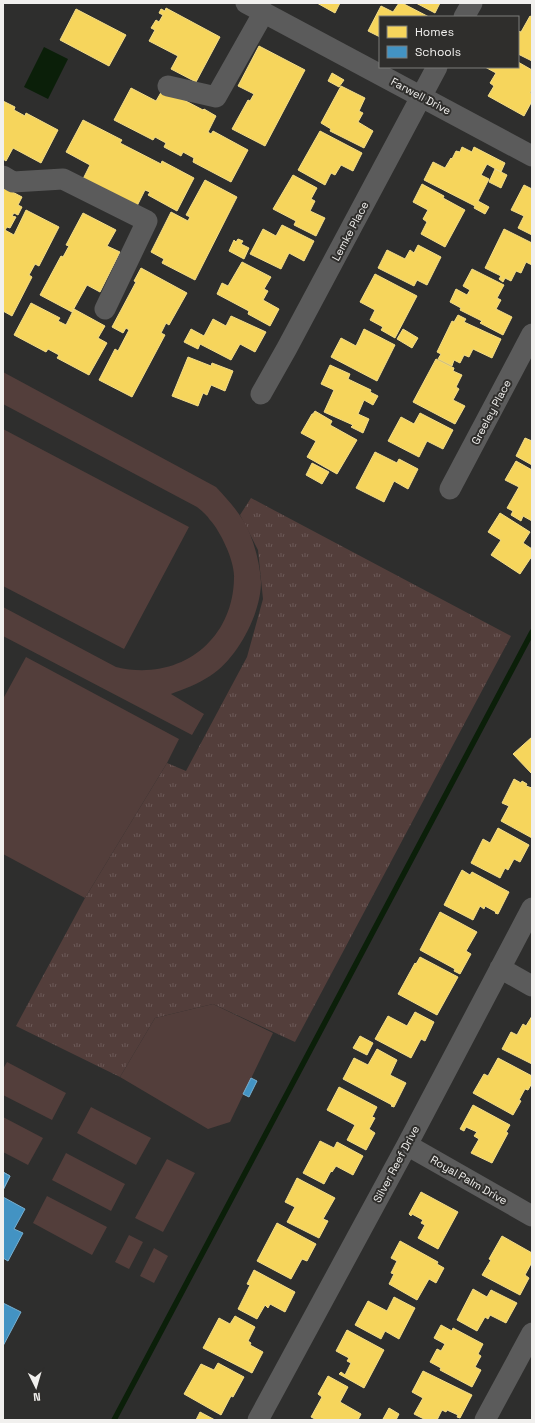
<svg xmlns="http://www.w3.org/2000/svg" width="535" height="1423" font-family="'Space Grotesk',sans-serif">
  <defs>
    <pattern id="grass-tufts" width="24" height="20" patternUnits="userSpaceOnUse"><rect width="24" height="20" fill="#533e3b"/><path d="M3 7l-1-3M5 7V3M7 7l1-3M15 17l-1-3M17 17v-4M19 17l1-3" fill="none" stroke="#6c5a58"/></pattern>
  </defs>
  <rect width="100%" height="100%" fill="#2e2e2d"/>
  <path fill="url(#grass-tufts)" d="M251 498 511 636 295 1042 213 1004 155 1018 120 1077 16 1026 85 898 167 763 186 771 247 657 263 599 258 550 240 515Z"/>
  <path fill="#533e3b" d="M3 372 216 487C229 501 243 516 250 534 256 549 260 566 261 582 261 614 237 659 210 676 198 684 184 689 171 694L204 714 192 735 3 636V607L116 667C177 682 233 643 234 578 235 562 221 532 210 520 207 515 202 511 197 507L3 404Z
    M3 429 189 527 124 649 3 586Z
    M26 657 179 739 167 763 85 898 3 854V699Z
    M213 1004 273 1033 230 1122 208 1129 120 1077 155 1018Z
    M7 1062 66 1093 52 1120 3 1095V1069Z
    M91 1107 151 1138 136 1165 77 1133Z
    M3 1117 43 1138 28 1165 3 1152Z
    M66 1153 125 1184 111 1211 52 1180Z
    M167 1159 195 1173 163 1232 135 1218Z
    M47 1196 107 1227 92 1255 33 1223Z
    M129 1235 143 1242 129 1269 115 1262Z
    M154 1248 168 1256 154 1283 140 1276Z"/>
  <path fill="#0b1f09" d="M44 47 68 59 48 99 24 87Z"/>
  <path fill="#f6d55c" stroke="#f4dd88" d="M317 3H340L335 13Z
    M399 3H402L429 17H380V37L368 31 381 6 393 12Z
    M416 3H440L435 13Z
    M166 8 220 37 196 82 171 69 178 56 149 41 155 30 151 28 156 20 159 22 163 15 159 13 161 9 165 11Z
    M76 9 126 35 109 66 60 40Z
    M530 16 532 17V61L518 54V31L521 32Z
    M259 46 305 70 265 146 232 129 248 100 250 101 254 94 238 86Z
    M518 62 532 70V89L530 93 532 94V101L524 116 488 96 494 86 490 83 496 73 485 67H518Z
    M332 73 344 80 339 87 328 81Z
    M341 86 365 98 359 111 363 113 358 122 373 131 364 148 330 131 331 129 321 123Z
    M131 88 156 101 163 89 203 110 204 109 216 116 208 132 211 134 213 131 248 150 231 182 193 162 194 158 183 152 181 156 164 147 166 143 155 137 153 140 114 120Z
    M3 101 15 107 14 110 25 116 26 113 58 130 41 163 13 148 6 161 3 159Z
    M83 120 122 140 120 143 161 164 162 161 194 178 177 211 148 195 150 192 145 190 137 206 83 179 90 165 66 152Z
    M320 131 362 153 353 171 341 165 335 175 331 173 325 185 298 170Z
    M462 147 472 152 474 147 505 163 501 172 487 164 481 175 489 179 478 201 489 207 485 214 474 208 475 206 424 180 433 162 445 168 451 158 452 159 456 151 460 152Z
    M495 169 507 175 501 188 489 182Z
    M293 175 317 188 311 199 315 201 310 211 325 218 316 236 294 225 296 221 273 209Z
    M205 180 237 197 195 280 162 263 164 259 151 252 171 212 188 221 190 217 186 215Z
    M422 184 444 196 443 198 465 210 445 247 421 234 427 222 423 219 428 210 413 202Z
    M524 185 532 189V235L518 228 524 216 511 210Z
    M3 187 22 197 18 205 22 207 18 215 14 213 12 216 16 217 10 228 7 227 5 230 3 229Z
    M26 210 59 227 39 266 35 264 29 275 32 277 12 316 3 311V229L14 235Z
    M83 213 116 230 107 246 120 252 100 292 87 285 72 312 40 295 61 256 63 257 69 246 66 245Z
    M282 225 314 241 304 261 289 253 281 269 250 254 263 229 276 236Z
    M504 229 532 243V265L526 262 521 273 516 271 511 281 505 278 503 282 499 279 501 276 485 268Z
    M238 239 243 241 241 244 249 248 244 259 229 251 234 240 236 242Z
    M418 245 441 257 427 285 417 280 414 286 378 268 387 250 405 259 410 250 414 253Z
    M242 262 271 277 264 289 268 291 263 300 279 309 270 326 248 314 249 311 217 294 222 283 228 286Z
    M141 268 187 293 169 325 166 323 161 333 165 335 132 397 99 380 115 349 118 351 129 330 126 328 123 333 112 327 136 282 134 281Z
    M472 269 504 285 497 298 501 300 496 309 512 317 503 335 480 323 482 321 460 310 461 308 450 302 456 289 467 295 470 290 463 286Z
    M375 274 417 296 395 338 381 330 383 327 370 320 375 310 360 302Z
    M31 303 60 318 58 321 66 325 74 309 105 326 98 338 107 343 89 375 57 358 59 355 48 349 46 352 14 335Z
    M458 315 466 319 464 322 501 339 492 358 473 349 469 357 464 355 460 363 454 360 452 366 438 359 441 354 437 352 452 321 454 322Z
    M231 316 266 332 255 352 240 344 231 360 200 344 198 349 184 342 191 329 204 336 213 319 226 326Z
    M364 329 395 345 377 381 331 357 341 338 356 346Z
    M403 329 418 338 412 348 397 339Z
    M188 357 211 366 212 363 233 371 225 391 211 385 207 395 203 393 198 406 172 396Z
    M436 359 454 368 453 371 462 375 456 387 459 389 453 400 465 406 455 424 413 402Z
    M330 365 350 374 348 379 371 390 370 392 378 396 373 405 364 400 358 414 369 419 363 433 351 427 353 425 324 412 334 390 321 384Z
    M315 411 332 421 330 425 357 440 337 474 307 457 316 441 301 433 312 414H313Z
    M420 413 453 430 443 449 427 441 419 457 388 441 401 417 414 424Z
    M525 438 532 441V465L516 456Z
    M375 452 397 463 399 459 418 469 408 489 394 481 384 502 356 488Z
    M516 461 532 470V521L523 516 521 521 511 515 513 511 507 508 519 487 505 480Z
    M312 463 329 472 322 484 306 475Z
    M500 513 530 532 523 543 532 549V556L520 574 491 555 501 540 488 532Z
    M532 737V774L513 754Z
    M514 779 521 783 522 781 527 784 526 786 532 788V838L501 821 509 806 502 803Z
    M498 828 529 845 520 862 514 859 508 870 505 868 500 878 471 863 483 839 490 843Z
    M462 870 470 875 472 872 509 892 498 914 495 913 496 912 485 906 484 909 480 906 473 920 444 905Z
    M440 912 477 932 466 951 471 954 460 974 454 971 455 969 420 950Z
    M420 957 458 977 437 1015 398 994 415 963 416 964Z
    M415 1012 434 1022 425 1041 421 1039 411 1058 375 1039 388 1016 407 1026Z
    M532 1016V1064L502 1049 511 1032 517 1035 523 1024 526 1026Z
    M360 1036 373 1043 367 1055 353 1048Z
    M377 1049 397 1060 390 1075 406 1083 394 1107 391 1106 392 1105 343 1079 354 1058 368 1065Z
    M498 1058 532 1076V1083L528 1090 525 1089 519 1100 521 1101 513 1115 473 1093 484 1074 488 1076Z
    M339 1087 377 1107 372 1117 375 1118 369 1129 375 1133 366 1150 347 1140 355 1125 327 1110Z
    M473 1105 510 1125 506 1132 508 1133 492 1163 471 1153 479 1139 474 1136 477 1132 466 1127 464 1131 460 1129Z
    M320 1141 334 1148 337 1142 363 1156 353 1175 336 1166 332 1172 331 1171 324 1184 303 1173Z
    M297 1178 335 1198 323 1219 328 1221 319 1238 287 1222 295 1207 285 1202Z
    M421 1192 458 1212 438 1249 418 1238 425 1225 421 1223 423 1220 412 1214 411 1216 409 1214Z
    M277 1223 316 1244 307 1261 302 1259 291 1279 257 1261Z
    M502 1236 532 1253V1262L525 1275 529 1278 520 1295 482 1275 491 1260 489 1259Z
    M400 1241 438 1262 437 1264 444 1268 436 1283 429 1279 417 1300 389 1284 394 1274 391 1273 397 1261 391 1258Z
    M254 1270 295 1292 285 1312 270 1304 268 1308 265 1305 257 1319 238 1309 250 1285 247 1284Z
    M473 1289 487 1297 491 1290 517 1303 506 1323 490 1315 488 1319 485 1317 477 1331 457 1320Z
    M394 1297 415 1308 399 1339 385 1331 381 1339 355 1325 368 1301 387 1311Z
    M235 1316 255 1327 248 1341 251 1343 250 1345 263 1352 252 1373 203 1348 219 1318 230 1324Z
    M441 1325 452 1331 453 1328 483 1344 478 1354 481 1356 475 1367 481 1370 472 1387 440 1370 441 1368 430 1362 437 1349 441 1351 445 1344 434 1338Z
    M347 1330 384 1350 364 1388 339 1374 341 1372 345 1375 351 1363 347 1361 349 1358 336 1351Z
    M218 1363 244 1377 233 1397 231 1396 221 1415 184 1394 201 1364 214 1370Z
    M423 1371 472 1395 460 1418 457 1417 458 1415 447 1410 446 1412 442 1410 437 1420H426L414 1414 423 1398 412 1392Z
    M328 1376 348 1387 340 1402 361 1414 358 1420H317L311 1417 322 1397 318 1394Z
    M389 1408 399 1414 396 1420 383 1419Z
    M200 1412 215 1420H196Z"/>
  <path fill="#4393c3" stroke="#77afd0" d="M251 1078 257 1081 249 1097 243 1094Z
    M3 1172 10 1176 3 1190Z
    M3 1172 10 1176 3 1190Z
    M3 1197 25 1209 14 1229 23 1233 8 1261 3 1258Z
    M3 1303 21 1312 3 1346Z"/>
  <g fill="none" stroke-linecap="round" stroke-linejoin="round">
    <path stroke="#0b1f09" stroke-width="5.5" d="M114 1420 532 632"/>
    <path stroke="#5b5b5b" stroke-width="21" d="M246 3 532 156
      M464 17 472 3
      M168 86 216 97 264 12
      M3 176 13 182 63 179 147 221 105 309
      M261 394 287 348 437 67
      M450 489 532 334
      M500 968 532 986
      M407 1145 532 1216
      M258 1420 407 1145 532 908
      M485 1420 532 1333"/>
  </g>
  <g text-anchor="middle" stroke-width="4" stroke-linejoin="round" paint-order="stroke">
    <g font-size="11" fill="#f1f0ee" stroke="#2f2e2c">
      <text transform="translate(421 96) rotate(28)" y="4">Farwell Drive</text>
      <text transform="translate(350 231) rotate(-62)" y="4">Lemke Place</text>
      <text transform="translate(491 412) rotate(-62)" y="4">Greeley Place</text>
      <text transform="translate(396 1164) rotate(-62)" y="4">Silver Reef Drive</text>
      <text transform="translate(469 1180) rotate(30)" y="4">Royal Palm Drive</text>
    </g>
  </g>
  <rect width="535" height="1423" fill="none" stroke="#f1f0ee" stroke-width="8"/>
  <rect x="379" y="16" width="140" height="52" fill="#2f2e2c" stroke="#7d7c7a"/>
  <rect x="387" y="26" width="20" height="12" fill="#f6d55c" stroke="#7d7c7a"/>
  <text x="415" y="36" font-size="12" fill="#f1f0ee">Homes</text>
  <rect x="387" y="46" width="20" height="12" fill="#4393c3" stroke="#7d7c7a"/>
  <text x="415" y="56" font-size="12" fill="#f1f0ee">Schools</text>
  <g transform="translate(36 1387) rotate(175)" stroke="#2f2e2c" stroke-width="3" paint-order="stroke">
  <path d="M0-3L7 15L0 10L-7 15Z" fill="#f1f0ee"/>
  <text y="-6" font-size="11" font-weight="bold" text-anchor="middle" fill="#f1f0ee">N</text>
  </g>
</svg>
